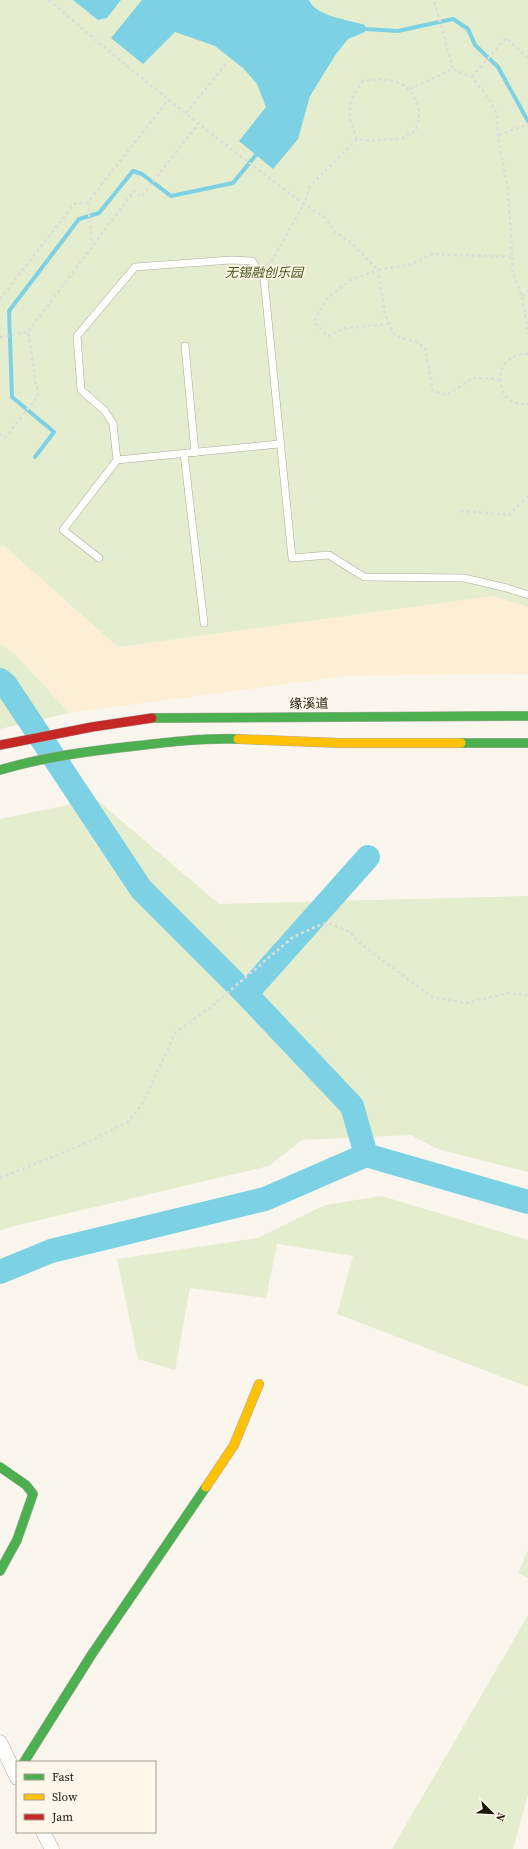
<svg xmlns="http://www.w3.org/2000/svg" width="528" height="1849" font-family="'Source Serif 4','Noto Sans SC',serif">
  <rect width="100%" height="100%" fill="#faf6ee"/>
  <path fill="#fcefd5" d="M2 544 118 647 493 596 528 607V674L347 676 69 713 17 656 0 644V547Z"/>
  <path fill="#e4edce" d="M0 0H528V607L493 596 118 647 2 544 0 547Z
    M0 644 17 656 69 713 0 729Z
    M96 799 219 904 528 896V1172L438 1149 411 1135 302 1140 269 1166 10 1227 0 1231V819Z
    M382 1196 528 1240V1387L337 1314 353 1256 277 1244 266 1298 190 1288 175 1370 138 1359 117 1259 258 1238 325 1205Z
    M528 1550V1578L518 1573Z
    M528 1615V1795L513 1849H392Z"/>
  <path fill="#7cd2e4" d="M73 0H121L107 18 98 20Z
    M142 0H309C315 16 349 20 365 25V32L348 39 336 54 310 96 298 139 273 169 239 141 266 107 257 84 243 68 215 46 175 32 143 64 111 38Z"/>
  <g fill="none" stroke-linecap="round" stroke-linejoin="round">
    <path stroke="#7cd2e4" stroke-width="4" d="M365 29 398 31 453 19 468 29 475 45 498 67 528 121
      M35 457 54 432 12 397 9 311 79 219 99 213 133 171 142 174 171 196 233 183 256 155"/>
    <path stroke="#7cd2e4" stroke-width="24" d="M0 680 6 685 141 889 246 994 352 1106 366 1155 265 1199 51 1251 0 1272
      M246 994 368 857
      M366 1155 528 1202"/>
    <defs>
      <path id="lane" d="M185 346 195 453
        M184 454 204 623
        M117 460 113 424 105 411 81 390 77 336 135 267 231 260 252 261 264 279 292 558 329 555 364 577 464 578 507 588 528 595
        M99 558 63 530 117 460 279 444"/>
      <path id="street" d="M0 1742 17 1778
        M43 1832 52 1849"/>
      <path id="fast" d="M152 718 528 716
        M461 743H528
        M0 770C44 757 89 751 135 746 169 742 203 738 238 739
        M0 1467 26 1485 33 1494 17 1540 0 1571
        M24 1762 92 1654 206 1487"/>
      <path id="slow" d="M238 739 340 743H461
        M206 1487 234 1445 259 1384"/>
      <path id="jam" d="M0 745 92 727 152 718"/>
    </defs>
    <use href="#lane" stroke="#aca89f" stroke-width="8"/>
    <use href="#street" stroke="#aca89f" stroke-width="15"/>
    <use href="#fast" stroke="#aca89f" stroke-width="10"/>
    <use href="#slow" stroke="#aca89f" stroke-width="10"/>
    <use href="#jam" stroke="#aca89f" stroke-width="10"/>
    <path stroke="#dedcda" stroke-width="2.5" stroke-dasharray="3 3" stroke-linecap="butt" d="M49 0C131 71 216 139 304 204L271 262 265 266
      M472 77 506 38 528 58
      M410 89 453 69 434 0
      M186 113 226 64
      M499 135 528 124
      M357 139C347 114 346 103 363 81 390 77 413 80 419 111 420 117 417 125 416 130L404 138 370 141 357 139 310 186 304 204 325 218 335 232 350 242 378 270 412 264 432 254 512 257 508 190 498 137 497 114 489 99 472 77 453 69
      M88 202 92 245
      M512 257 513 273 522 296 528 334
      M522 296 528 291
      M0 299 74 204 88 202 169 99
      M389 324 346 328 328 336 314 322 326 299 351 280 378 270 385 315 395 336 417 342 425 348 433 391 447 395 473 378 500 379
      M0 337 28 332
      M528 354C488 353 494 409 528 404
      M0 434 5 438 38 396 28 332 134 191 141 197 199 123
      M461 511 509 515 528 496
      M0 1178 89 1142 129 1121 143 1103 175 1033 212 1006 293 937 322 924H331L350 932 357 941 432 997 466 1003 508 993 528 995"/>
    <use href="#lane" stroke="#fefefc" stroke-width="7"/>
    <use href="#street" stroke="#fefefc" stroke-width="14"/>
    <use href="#fast" stroke="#4caf50" stroke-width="9"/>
    <use href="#slow" stroke="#ffc107" stroke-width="9"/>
    <use href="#jam" stroke="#c62828" stroke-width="9"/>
  </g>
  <g text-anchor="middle" stroke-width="3.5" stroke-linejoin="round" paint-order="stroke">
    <g font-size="13" font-style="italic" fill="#43561c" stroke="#fef7ea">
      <text x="264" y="277">无锡融创乐园</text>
    </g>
    <g font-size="13" fill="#1d170a" stroke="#fef7ea">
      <text transform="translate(309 703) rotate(-1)" y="5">缘溪道</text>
    </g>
  </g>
  <rect x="16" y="1761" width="140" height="72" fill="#fef7ea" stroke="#a49d90"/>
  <rect x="24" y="1774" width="20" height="6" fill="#4caf50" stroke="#a49d90"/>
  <text x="52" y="1781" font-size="12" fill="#1d170a">Fast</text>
  <rect x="24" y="1794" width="20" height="6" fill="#ffc107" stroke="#a49d90"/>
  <text x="52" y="1801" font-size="12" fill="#1d170a">Slow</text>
  <rect x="24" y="1814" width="20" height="6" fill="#c62828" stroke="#a49d90"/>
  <text x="52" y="1821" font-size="12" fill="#1d170a">Jam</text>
  <g transform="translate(492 1813) rotate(114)" stroke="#fef7ea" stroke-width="3" paint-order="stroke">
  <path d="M0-3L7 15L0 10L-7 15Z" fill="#1d170a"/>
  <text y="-6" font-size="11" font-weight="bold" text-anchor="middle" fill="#1d170a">N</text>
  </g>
</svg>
